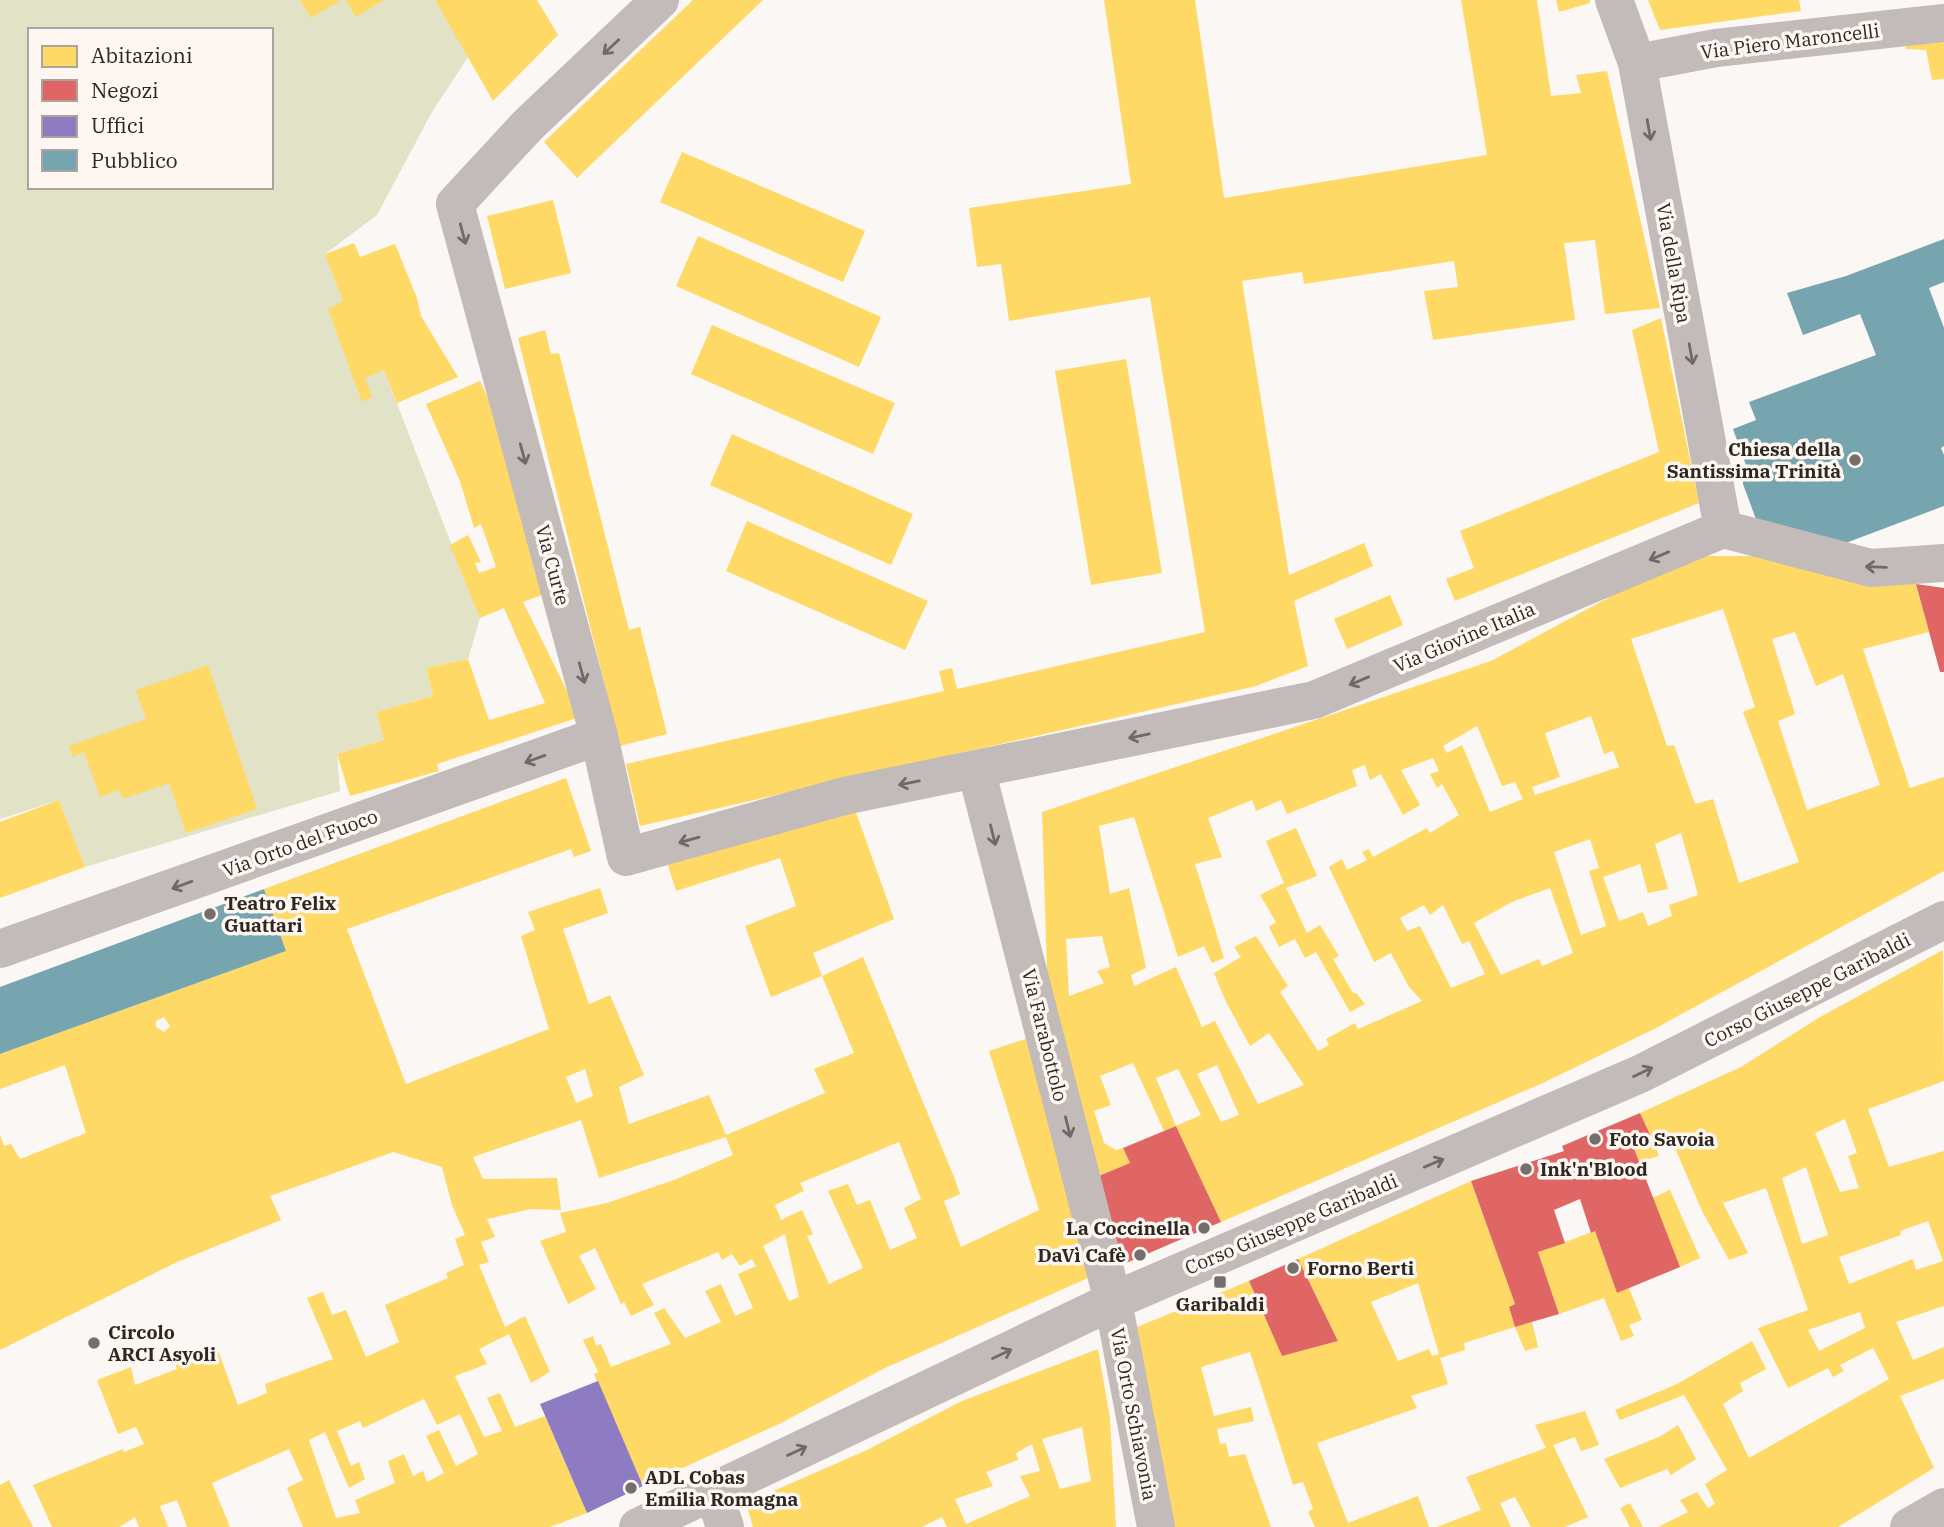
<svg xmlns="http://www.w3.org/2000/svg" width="1944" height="1527" font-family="'IBM Plex Serif',serif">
  <rect width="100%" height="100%" fill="#fbf7f4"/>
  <path fill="#e1e2c6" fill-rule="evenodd" d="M0 0H438L468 57 432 112 377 215 325 254 384 370 480 618 468 659 426 668 433 696 376 712 384 740 337 754 340 791 85 867 59 800 0 819ZM30 30H271V187H30Z"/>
  <path fill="#ffd966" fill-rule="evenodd" d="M300 0H341L311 18Z
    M346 0H384L356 17Z
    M435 0H537L558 35 493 101Z
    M693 0H763L577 178 544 142Z
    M1104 0H1195L1224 198 1487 155 1461 0H1537L1551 96 1581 93 1576 75 1607 71 1660 308 1605 314 1595 240 1564 243 1575 320 1433 340 1424 291 1458 287 1454 261 1304 284 1302 272 1242 281 1289 575 1364 543 1373 566 1294 601 1308 666 1256 686 640 826 626 764 944 691 939 671 952 668 957 689 1205 632 1150 297 1009 321 1001 264 977 267 969 208 1131 184Z
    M1556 0H1590V3L1559 12Z
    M1648 0H1799L1801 11 1660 30Z
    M1904 41 1944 42V79L1932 80 1926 50 1906 49Z
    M682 152 865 231 843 282 660 202Z
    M553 200 571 273 505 289 487 216Z
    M698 236 881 317 859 367 676 286Z
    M354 243 360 257 395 244 417 298 421 316 458 377 397 403 384 370 365 378 372 397 362 402 328 309 343 301 325 254Z
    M1661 318 1699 503 1455 601 1446 579 1474 568 1460 531 1659 452 1632 330Z
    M712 325 895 403 873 454 691 374Z
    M545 330 551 354 559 353 629 630 640 627 667 734 620 746 518 338Z
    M1126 359 1162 573 1091 585 1055 371Z
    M480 381 502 427 550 592 523 602 580 717 437 764 439 771 350 796 337 754 384 740 376 712 433 696 426 668 468 659 489 720 545 703 504 608 480 618 450 545 468 535 481 562 475 563 479 573 496 567 481 524 474 528 460 481 426 404Z
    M732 434 913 514 891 565 710 485Z
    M747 521 928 601 905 650 726 571Z
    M1701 556H1753L1916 584 1929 632 1863 649 1910 788 1944 777V871L1656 1028 1543 1083 1221 1222 1176 1126 1164 1131 1133 1063 1100 1076 1111 1105 1094 1111 1104 1143 1116 1150 1123 1148 1130 1163 1094 1178 1047 970 1042 812 1491 661 1660 570ZM1723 609 1755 707 1743 712 1799 862 1739 883 1713 799 1695 804 1674 745 1667 746 1631 639ZM1795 632 1816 686 1843 674 1880 785 1807 810 1778 721 1795 714 1772 639ZM1591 716 1604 754 1613 751 1619 767 1535 795 1532 787 1560 777 1545 733ZM1477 726 1502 786 1515 782 1523 799 1490 812 1462 745 1447 753 1443 746ZM1433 758 1439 771 1430 774 1437 788 1442 784 1459 815 1430 833 1427 828 1373 857 1369 849 1362 852 1367 860 1347 870 1342 859 1329 867 1374 962 1391 953 1409 987 1422 1001 1358 1029 1355 1023 1326 1039 1329 1045 1318 1051 1280 992 1288 986 1256 936 1234 947 1241 957 1214 973 1226 1002 1250 1046 1269 1033 1304 1085 1258 1104 1215 1021 1202 1027 1176 967 1134 986 1131 975 1146 968 1129 888 1110 894 1099 826 1134 817 1178 957 1204 946 1212 963 1224 958 1195 864 1222 857 1208 818 1252 800 1256 811 1281 800 1287 814 1357 786 1352 770 1365 765 1370 780 1381 774 1403 815 1420 805 1401 770ZM1681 833 1698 895 1669 905 1672 916 1648 926 1643 912 1619 921 1603 877 1640 864 1648 893 1668 889 1655 844ZM1590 839 1599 868 1589 871 1606 926 1581 935 1554 852ZM1550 888 1573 953 1542 966 1539 959 1501 975 1474 923 1512 902ZM1424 905 1430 915 1443 905 1462 944 1469 941 1485 974 1451 988 1420 926 1407 931 1400 918ZM1102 936 1110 967 1097 971 1104 983 1069 996 1066 939ZM1217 1065 1239 1115 1221 1122 1197 1074ZM1178 1069 1201 1115 1176 1126 1156 1078Z
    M1390 595 1403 625 1347 649 1334 619Z
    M208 665 257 809 186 833 169 783 123 799 119 790 100 797 84 752 73 757 69 746 146 719 136 690Z
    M566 778 591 851 574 857 571 849 347 929 406 1084 549 1029 521 936 535 930 528 912 600 888 608 913 563 929 589 1004 610 995 644 1075 619 1087 629 1124 709 1095 726 1135 825 1093 814 1069 854 1053 822 976 863 957 954 1177 960 1194 944 1201 961 1247 1039 1210 989 1051 1028 1038 1097 1274 885 1368 781 1423 643 1486 594 1374 598 1372 583 1340 593 1336 596 1346 601 1344 611 1367 671 1344 654 1313 664 1308 685 1338 721 1322 705 1291 721 1284 735 1316 753 1308 738 1274 756 1266 752 1259 740 1266 732 1254 722 1260 718 1252 642 1284 654 1305 631 1316 624 1302 621 1304 595 1248 579 1256 596 1289 568 1304 540 1241 566 1232 560 1213 607 1203 674 1180 733 1155 726 1137 599 1178 581 1120 473 1157 483 1179 557 1178 561 1210 531 1209 487 1219 495 1237 481 1242 489 1262 479 1265 505 1327 525 1316 550 1372 531 1383 509 1334 479 1349 487 1364 455 1376 484 1437 502 1431 487 1398 500 1393 515 1427 545 1416 587 1513 550 1527H303L287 1488 303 1480 289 1449 212 1483 230 1527H187L177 1500 160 1506 168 1527H139L135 1517 119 1527H52L33 1485 123 1449 124 1452 144 1444 136 1427 118 1434 97 1380 131 1367 135 1385 177 1369 175 1362 216 1345 238 1405 267 1393 265 1384 333 1359 307 1298 323 1292 332 1315 346 1310 366 1357 399 1342 385 1305 448 1278 446 1273 464 1265 455 1239 465 1235 452 1205 442 1167 393 1152 270 1196 281 1220 177 1262 0 1350V1135L4 1146 11 1144 20 1159 86 1133 65 1065 0 1089V1054L286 951 264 889ZM164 1017 170 1026 164 1032 156 1027V1021ZM585 1069 593 1096 576 1103 566 1077ZM899 1142 921 1199 904 1208 917 1238 890 1250 870 1200 857 1205 848 1184 828 1191 863 1268 829 1284 807 1236 813 1234 802 1210 781 1220 775 1205 804 1191 800 1183ZM785 1234 799 1297 789 1301 763 1246ZM424 1399 437 1425 460 1414 478 1454 456 1466 439 1430 426 1436 444 1473 427 1482 423 1471 413 1476 404 1454 388 1461 395 1483 355 1500 360 1513 336 1518 309 1440 325 1432 349 1488 365 1479 359 1462 351 1466 337 1431 360 1421 363 1428Z
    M59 800 85 867 0 898V822Z
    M853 804 894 919 813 953 822 976 771 997 745 926 796 906 780 858 676 891 667 862Z
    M1296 828 1317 876 1286 888 1307 933 1320 925 1339 956 1333 959 1353 993H1356L1365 1004 1350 1012 1316 952 1305 958 1295 939 1279 947 1269 927 1276 922 1260 895 1284 883 1266 841Z
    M1943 950 1944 1081 1868 1109 1889 1167 1944 1151V1306L1896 1322 1913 1360 1944 1347V1379L1900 1396 1934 1468 1838 1527H1658L1688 1512 1680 1500 1697 1492 1708 1508 1715 1504 1705 1484 1727 1470 1684 1395 1620 1420 1615 1410 1677 1384 1752 1341 1766 1369 1740 1383 1743 1391 1723 1404 1749 1458 1889 1379 1873 1348 1840 1365 1844 1371 1833 1377 1828 1368 1788 1388 1758 1328 1808 1310 1766 1188 1723 1203 1748 1253 1729 1260 1702 1211 1669 1134 1652 1139 1659 1156 1639 1162 1633 1146 1652 1139 1640 1113 1741 1067 1820 1017ZM1845 1119 1857 1153 1848 1156 1859 1188 1840 1192 1815 1133ZM1806 1167 1828 1235 1802 1244 1782 1178ZM1928 1221 1943 1261 1916 1270 1913 1259 1849 1284 1839 1257 1901 1235 1900 1231ZM1860 1312 1865 1328 1819 1351 1808 1330Z
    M1471 1181 1515 1304 1509 1307 1515 1327 1464 1343 1465 1350 1440 1358 1448 1384 1411 1396 1417 1408 1317 1443 1348 1523 1418 1496 1429 1527H1315L1308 1512 1313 1509 1303 1482 1293 1485 1250 1352 1201 1367 1214 1416 1251 1407 1254 1421 1217 1429 1220 1444 1226 1443 1229 1457 1245 1454 1271 1527H1164L1132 1329 1249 1281 1282 1356 1338 1341 1298 1259ZM1418 1283 1439 1354 1432 1356 1429 1349 1398 1361 1371 1302Z
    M1670 1190 1700 1258 1680 1267 1652 1198Z
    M1595 1231 1617 1293 1629 1288 1642 1320 1629 1325 1634 1336 1621 1341 1604 1298 1559 1314 1538 1252Z
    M1532 1322 1538 1347 1525 1351 1515 1327Z
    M1098 1349 1110 1418 1116 1527H947L942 1517 922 1527H753L746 1503 867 1450 962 1401ZM1082 1427 1091 1481 1060 1489 1042 1439ZM1032 1444 1040 1471 1020 1476 1030 1496 966 1524 955 1499 993 1486 986 1472 1018 1460 1016 1453Z
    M1585 1411 1599 1445 1581 1451 1575 1437 1553 1445 1588 1517 1565 1527H1531L1515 1497 1500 1503 1511 1527H1437L1481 1510 1466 1477 1546 1448 1535 1425Z
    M1678 1425 1696 1459 1671 1475 1667 1469 1620 1488 1604 1459 1659 1437Z
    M9 1480 16 1494 33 1527H0V1485Z
    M1630 1503 1643 1527H1630L1620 1508Z"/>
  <path fill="#e06666" d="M1916 584 1944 588V672H1940Z
    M1640 1113 1652 1139 1633 1146 1680 1267 1617 1293 1595 1231 1591 1233 1580 1199 1554 1210 1565 1243 1538 1252 1559 1314 1515 1327 1509 1307 1515 1304 1471 1181 1564 1151 1562 1146Z
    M1176 1126 1221 1222 1117 1267 1094 1178 1130 1163 1123 1148Z
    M1298 1259 1338 1341 1282 1356 1249 1281Z"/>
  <path fill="#8e7cc3" d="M598 1381 643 1486 587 1513 540 1404Z"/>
  <path fill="#76a5af" d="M1944 239V282L1929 288 1944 328V446L1941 448 1944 455V506L1835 547 1757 522 1743 484V474L1747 468 1733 429 1756 420 1749 402 1876 355 1860 314 1803 335 1787 293 1846 276Z
    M264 889 286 951 0 1054V987Z"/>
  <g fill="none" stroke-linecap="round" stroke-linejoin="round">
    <path stroke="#c3bbb9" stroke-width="38" d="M660 0 527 126 455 204 599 736 626 857 844 796 1314 700 1723 529 1871 568 1944 563
      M1614 0 1637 63 1723 529
      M1637 63 1716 48 1944 23
      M976 769 1113 1301 1156 1527
      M0 949 599 736
      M713 1491 725 1527
      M638 1527 1113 1301 1640 1074 1944 920
      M1909 1527 1944 1507"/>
  </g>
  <defs><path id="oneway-shaft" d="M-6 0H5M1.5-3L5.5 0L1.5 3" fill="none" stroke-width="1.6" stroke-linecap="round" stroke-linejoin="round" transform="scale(1.75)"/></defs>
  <g stroke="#706965">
    <use href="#oneway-shaft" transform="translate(611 47) rotate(137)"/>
    <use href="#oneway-shaft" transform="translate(1649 130) rotate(80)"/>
    <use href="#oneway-shaft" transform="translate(463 234) rotate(75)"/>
    <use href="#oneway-shaft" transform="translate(1691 354) rotate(80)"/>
    <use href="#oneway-shaft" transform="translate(523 454) rotate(75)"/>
    <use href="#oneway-shaft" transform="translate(1659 556) rotate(157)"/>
    <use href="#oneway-shaft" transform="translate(1876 567) rotate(-178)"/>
    <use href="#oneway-shaft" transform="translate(582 673) rotate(75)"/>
    <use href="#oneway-shaft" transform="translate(1359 681) rotate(157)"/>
    <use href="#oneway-shaft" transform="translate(1139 736) rotate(168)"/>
    <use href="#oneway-shaft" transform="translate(535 759) rotate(160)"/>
    <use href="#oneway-shaft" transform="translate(909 783) rotate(169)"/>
    <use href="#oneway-shaft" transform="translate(993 835) rotate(76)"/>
    <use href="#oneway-shaft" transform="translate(689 840) rotate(164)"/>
    <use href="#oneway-shaft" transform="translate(182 885) rotate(160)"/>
    <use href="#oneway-shaft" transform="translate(1643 1072) rotate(-26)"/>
    <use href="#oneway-shaft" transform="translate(1068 1127) rotate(76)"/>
    <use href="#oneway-shaft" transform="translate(1434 1163) rotate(-23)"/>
    <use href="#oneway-shaft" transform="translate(1002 1354) rotate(-25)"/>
    <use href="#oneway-shaft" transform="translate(797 1451) rotate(-25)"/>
  </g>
  <g fill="#756f6b" stroke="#fef7f1" stroke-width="2.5">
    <circle cx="1855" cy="460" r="7"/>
    <circle cx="210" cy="914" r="7"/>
    <circle cx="1595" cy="1139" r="7"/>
    <circle cx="1526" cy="1169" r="7"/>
    <circle cx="1204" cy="1228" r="7"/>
    <circle cx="1140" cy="1255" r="7"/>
    <circle cx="1293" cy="1268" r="7"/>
    <rect x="1213" y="1275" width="14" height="14" rx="3.5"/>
    <circle cx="94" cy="1343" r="7"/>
    <circle cx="631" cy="1488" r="7"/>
  </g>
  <g text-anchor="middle" stroke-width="7" stroke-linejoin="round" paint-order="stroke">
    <g font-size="19" fill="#2d2621" stroke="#fef7f1">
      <text transform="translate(1790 41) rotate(-7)" y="7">Via Piero Maroncelli</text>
      <text transform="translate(1674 263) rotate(80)" y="7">Via della Ripa</text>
      <text transform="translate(553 565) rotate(75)" y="7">Via Curte</text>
      <text transform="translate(1464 637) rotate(-23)" y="7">Via Giovine Italia</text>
      <text transform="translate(300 843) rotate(-20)" y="7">Via Orto del Fuoco</text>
      <text transform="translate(1807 990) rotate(-27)" y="7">Corso Giuseppe Garibaldi</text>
      <text transform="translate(1045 1035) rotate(76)" y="7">Via Farabottolo</text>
      <text transform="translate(1291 1224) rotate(-23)" y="7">Corso Giuseppe Garibaldi</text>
      <text transform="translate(1134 1414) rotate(79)" y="7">Via Orto Schiavonia</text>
    </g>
    <g font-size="19" font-weight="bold" fill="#2d2621" stroke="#fef7f1" text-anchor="start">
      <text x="1841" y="456" text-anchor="end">Chiesa della<tspan x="1841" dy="22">Santissima Trinità</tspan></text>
      <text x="224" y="910">Teatro Felix<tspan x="224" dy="22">Guattari</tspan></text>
      <text x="1609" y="1146">Foto Savoia</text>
      <text x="1540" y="1176">Ink'n'Blood</text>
      <text x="1190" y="1235" text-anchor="end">La Coccinella</text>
      <text x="1126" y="1262" text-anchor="end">DaVì Cafè</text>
      <text x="1307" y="1275">Forno Berti</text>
      <text x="1220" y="1311" text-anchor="middle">Garibaldi</text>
      <text x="108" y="1339">Circolo<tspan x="108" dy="22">ARCI Asyoli</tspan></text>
      <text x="645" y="1484">ADL Cobas<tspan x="645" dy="22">Emilia Romagna</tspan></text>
    </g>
  </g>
  <rect x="28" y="28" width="245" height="161" fill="#fef7f1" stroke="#aaa39e" stroke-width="2"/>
  <rect x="42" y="46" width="35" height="21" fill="#ffd966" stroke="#aaa39e" stroke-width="2"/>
  <text x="91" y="63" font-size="21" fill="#2d2621">Abitazioni</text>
  <rect x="42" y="80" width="35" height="21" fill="#e06666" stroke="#aaa39e" stroke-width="2"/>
  <text x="91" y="98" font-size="21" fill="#2d2621">Negozi</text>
  <rect x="42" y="116" width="35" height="21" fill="#8e7cc3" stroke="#aaa39e" stroke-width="2"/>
  <text x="91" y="133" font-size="21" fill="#2d2621">Uffici</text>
  <rect x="42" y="150" width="35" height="21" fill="#76a5af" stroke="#aaa39e" stroke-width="2"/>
  <text x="91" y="168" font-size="21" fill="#2d2621">Pubblico</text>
</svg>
